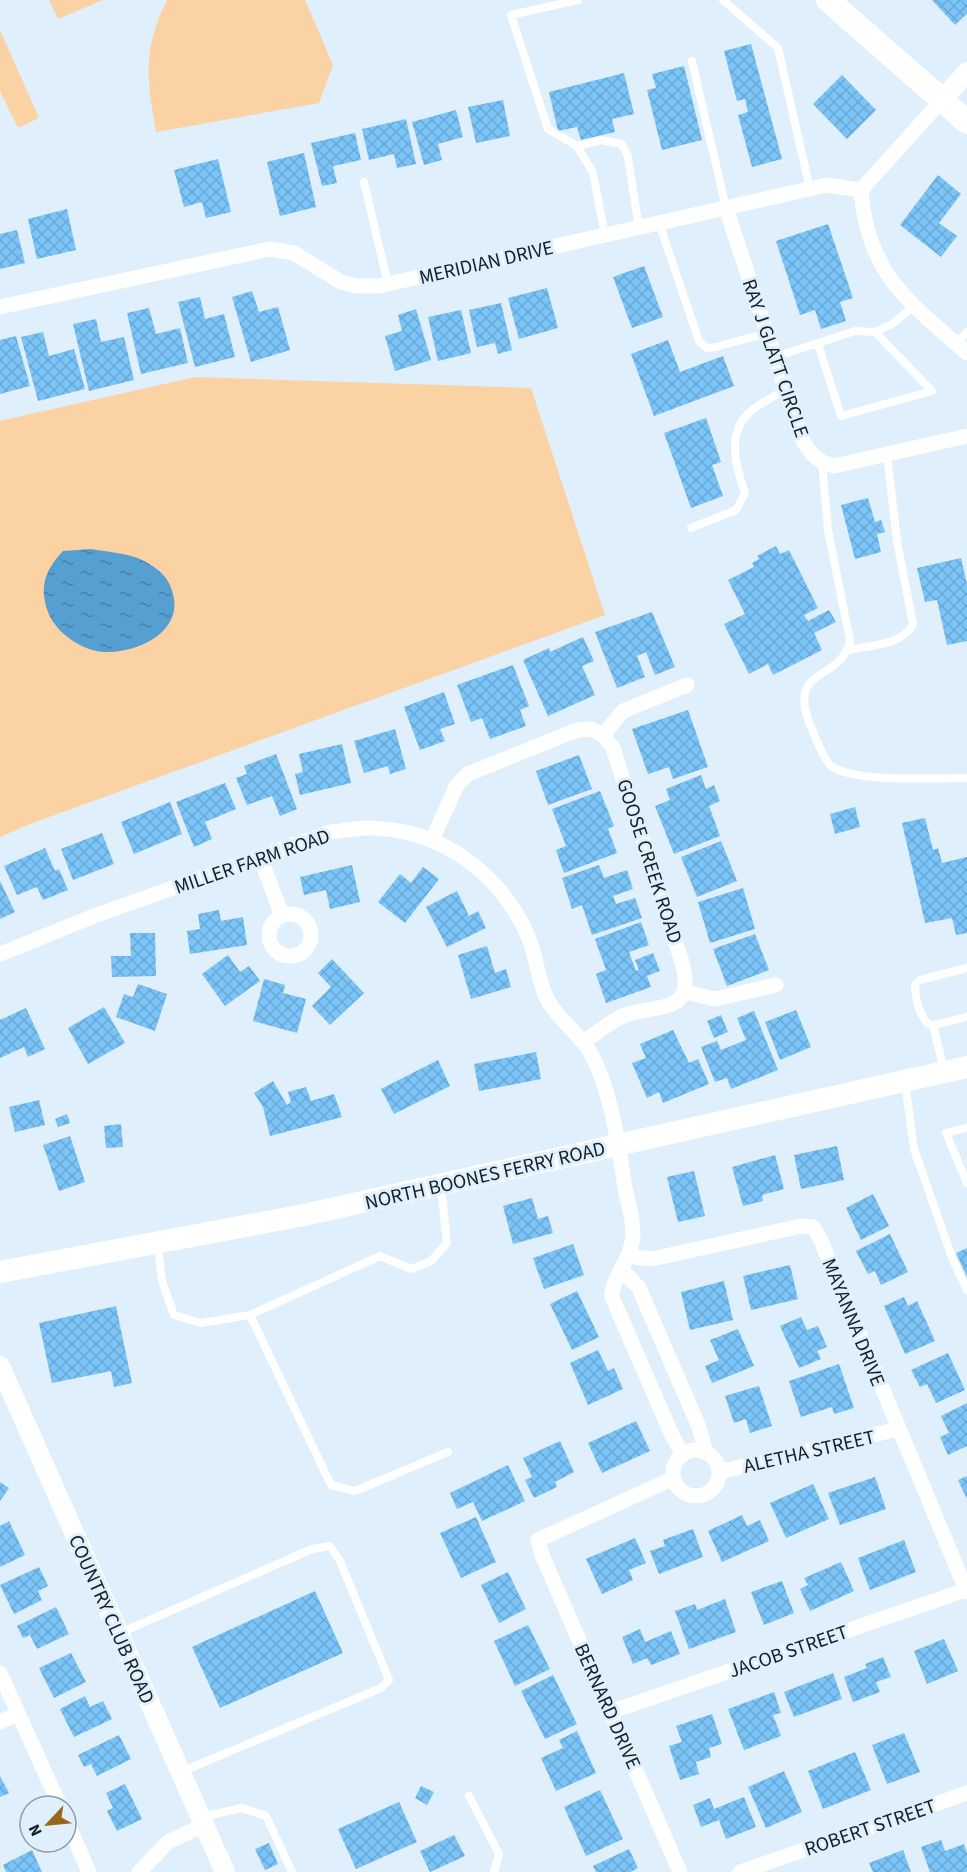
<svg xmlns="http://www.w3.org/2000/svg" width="967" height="1872" font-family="'Source Sans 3',sans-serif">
  <defs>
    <pattern id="water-ripples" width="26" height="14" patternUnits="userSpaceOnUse" patternTransform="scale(1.5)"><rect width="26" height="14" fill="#559fd1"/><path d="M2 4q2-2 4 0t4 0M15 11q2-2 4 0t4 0" fill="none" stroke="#4581a9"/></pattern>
    <pattern id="building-cross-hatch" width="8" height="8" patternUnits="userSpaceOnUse" patternTransform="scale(1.5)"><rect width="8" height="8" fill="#7ac4f8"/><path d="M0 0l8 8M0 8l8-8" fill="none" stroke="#69a8d4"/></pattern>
  </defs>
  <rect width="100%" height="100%" fill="#dfeffb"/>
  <path fill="#fbd2a4" d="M49 0H103L58 19Z
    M167 0H305L333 65 319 103 156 132C147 80 142 50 167 0Z
    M0 30 39 118 18 128 0 91Z
    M195 377 531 388 605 615 30 824 0 837V421Z"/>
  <path fill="url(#water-ripples)" d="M91 549C107 552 130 553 144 561 159 569 169 577 173 594 183 632 138 653 105 652 83 652 55 632 48 612 39 587 45 570 63 551Z"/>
  <path fill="url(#building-cross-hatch)" d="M932 0H967V14L955 25Z
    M751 44 782 159 752 167 738 115 748 112 745 99 737 101 724 51Z
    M684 66 702 140 662 150 647 90 656 88 652 74Z
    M624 73 634 114 612 119 615 132 581 140 577 127 558 131 549 92Z
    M842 75 876 110 847 139 813 104Z
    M503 100 510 136 476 143 468 107Z
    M456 110 463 137 438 144 442 160 424 165 412 122Z
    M406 119 416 164 397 168 394 154 369 160 362 129Z
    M355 133 361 160 333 166 337 183 322 186 311 143Z
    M304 153 316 207 280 216 267 162Z
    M218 159 231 212 206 218 202 202 184 207 174 170Z
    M938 175 961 194 939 223 957 236 941 257 900 225Z
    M67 209 76 250 37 259 28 219Z
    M828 224 853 298 840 302 846 321 821 329 815 310 800 315 776 241Z
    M17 230 25 263 0 269V234Z
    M644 266 663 317 632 328 613 277Z
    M547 288 558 328 519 339 508 298Z
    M252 291 259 312 278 307 290 350 251 362 232 297Z
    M200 297 205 319 224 314 235 357 195 367 178 302Z
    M501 303 512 350 498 354 495 343 477 347 469 310Z
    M149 308 156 334 180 328 188 363 141 374 127 313Z
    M416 309 431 360 395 371 385 336 402 331 398 315Z
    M461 310 471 353 438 361 428 317Z
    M96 319 101 342 124 337 134 380 89 391 73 324Z
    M43 332 49 356 74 349 85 389 38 401 21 337Z
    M16 336 30 386 0 394V340Z
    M668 340 680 372 723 356 734 386 654 416 631 354Z
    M706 418 721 462 712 465 723 496 691 508 664 433Z
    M868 498 875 522 881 520 885 532 877 534 881 552 855 559 841 505Z
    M776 546 780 554 789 550 818 608 804 615 808 621 829 610 836 622 814 633 822 650 773 675 768 664 749 674 724 624 745 614 728 580 754 567 752 563 759 559 757 556Z
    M961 558 967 584V641L947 645 937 600 925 602 917 568Z
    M652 612 675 667 655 675 646 652 637 656 645 677 617 688 595 632Z
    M583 637 594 661 582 666 595 695 548 716 523 660 549 648 550 652Z
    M513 665 529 706 520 710 526 726 490 739 482 718 471 722 457 685Z
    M444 692 455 724 440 729 445 741 420 750 404 707Z
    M688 710 708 767 673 779 669 767 648 774 632 729Z
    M395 729 406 769 390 774 388 766 364 773 354 741Z
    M342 744 351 783 300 795 295 774 303 772 299 754Z
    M276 754 297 809 280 816 272 796 247 805 236 778 247 774 244 766Z
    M579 755 592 789 548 805 536 771Z
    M701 775 706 789 714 785 720 801 709 806 720 836 674 854 655 806 670 800 666 789Z
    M225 783 236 809 205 822 212 839 194 847 176 802Z
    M600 791 614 826 608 829 617 853 564 873 556 850 566 846 552 809Z
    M170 802 182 834 134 854 121 822Z
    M855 807 860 827 835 834 830 814Z
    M925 818 933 850 938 848 942 863 967 857V933L956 935 952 918 925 923 902 823Z
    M102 833 114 864 73 880 61 849Z
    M721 841 737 881 697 897 681 857Z
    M45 848 55 871 59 869 68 890 43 900 37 887 17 895 4 866Z
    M352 865 360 902 330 909 326 890 304 895 300 877Z
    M599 865 604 878 627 870 633 889 613 896 616 904 635 898 642 918 592 935 582 905 572 909 562 878Z
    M423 867 439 879 405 923 378 902 400 874 411 883Z
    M0 881 15 912 0 919Z
    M743 888 755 929 710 943 698 902Z
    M457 891 469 916 478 911 486 928 447 947 426 907Z
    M219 910 221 921 243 917 247 945 190 954 187 931 200 929 198 914Z
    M641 922 649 945 629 952 636 971 639 970 635 960 653 953 660 971 647 976 651 987 606 1003 596 974 606 970 595 939Z
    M130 933H155L156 976 112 977 111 956H131Z
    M755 934 769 970 727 986 713 949Z
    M487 946 495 973 506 969 511 987 471 999 458 955Z
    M228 955 240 972 249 966 260 981 225 1006 202 974Z
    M332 959 364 993 330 1025 312 1006 331 987 318 973Z
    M264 979 285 985 283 993 306 999 297 1033 253 1021Z
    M138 984 167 994 155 1031 116 1017 124 994 133 997Z
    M104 1007 125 1043 88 1064 68 1028Z
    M26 1008 45 1049 28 1057 24 1047 0 1058V1020Z
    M796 1010 811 1047 780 1060 765 1022Z
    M754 1011 778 1070 731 1089 727 1078 715 1082 701 1047 717 1041 721 1050 746 1040 737 1018Z
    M721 1015 728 1032 714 1038 707 1021Z
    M673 1030 689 1063 698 1059 709 1084 663 1103 659 1092 647 1098 632 1063 646 1058 640 1044Z
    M536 1052 541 1079 479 1091 474 1064Z
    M438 1060 450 1086 394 1114 381 1089Z
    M273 1081 287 1105 291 1102 288 1092 306 1087 311 1101 334 1094 342 1117 270 1136 263 1107 254 1093Z
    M39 1100 45 1125 15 1132 9 1107Z
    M67 1114 70 1123 58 1127 55 1119Z
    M121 1124 123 1147 106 1148 104 1126Z
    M70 1136 85 1182 59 1191 43 1145Z
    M837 1146 844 1180 801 1189 794 1155Z
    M775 1155 784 1189 762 1195 763 1201 743 1206 732 1167Z
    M694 1171 705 1216 678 1222 667 1177Z
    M873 1194 889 1226 861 1240 846 1208Z
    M532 1198 538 1219 548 1216 553 1233 513 1244 503 1206Z
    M890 1234 908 1272 881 1285 875 1271 868 1274 856 1251Z
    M573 1244 584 1275 544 1289 533 1258Z
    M967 1248V1277L956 1253Z
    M790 1265 798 1299 751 1310 743 1276Z
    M724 1281 733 1320 690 1330 681 1292Z
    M577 1291 599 1337 572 1350 550 1304Z
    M904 1297 908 1306 917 1301 935 1341 905 1354 884 1306Z
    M116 1306 132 1383 114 1387 111 1371 52 1383 39 1323Z
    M801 1317 807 1330 818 1326 827 1347 817 1351 821 1359 799 1368 780 1326Z
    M738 1329 754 1366 712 1383 705 1366 719 1360 710 1340Z
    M598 1350 608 1371 614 1368 623 1389 588 1405 570 1363Z
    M948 1353 965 1390 936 1403 927 1384 920 1387 911 1370Z
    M839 1364 854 1408 834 1414 832 1407 801 1417 789 1381Z
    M759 1386 772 1426 750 1433 746 1419 734 1423 725 1396Z
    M967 1403V1446L948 1455 940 1437 949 1433 941 1416Z
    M636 1421 650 1451 602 1473 588 1443Z
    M560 1441 574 1472 555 1482 557 1487 534 1498 525 1480 532 1477 523 1458Z
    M508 1465 525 1501 482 1521 473 1502 457 1509 450 1493Z
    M967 1476V1499L958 1480Z
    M875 1477 886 1509 840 1525 828 1493Z
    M0 1482 9 1488 0 1501Z
    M813 1484 829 1519 786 1538 770 1503Z
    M742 1515 747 1526 760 1520 769 1541 722 1562 708 1531Z
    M476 1517 496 1562 461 1578 440 1533Z
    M9 1521 25 1555 0 1567V1526Z
    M693 1529 703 1557 659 1574 650 1551 665 1546 663 1540Z
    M635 1538 646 1563 629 1570 633 1580 602 1594 586 1559Z
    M904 1540 916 1572 870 1590 858 1558Z
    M841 1562 854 1591 810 1611 800 1589 808 1585 804 1578Z
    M39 1567 48 1586 38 1591 42 1600 14 1614 0 1585Z
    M508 1572 526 1609 499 1623 481 1585Z
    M782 1581 794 1613 764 1625 751 1592Z
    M315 1591 343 1653 220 1708 192 1647Z
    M725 1599 736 1632 689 1649 675 1611 695 1604 697 1610Z
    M56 1607 69 1634 37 1649 30 1635 23 1638 17 1626Z
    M528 1625 550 1669 515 1686 494 1641Z
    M640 1629 645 1642 671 1631 680 1654 651 1665 647 1658 633 1664 622 1637Z
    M944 1639 958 1671 927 1684 914 1651Z
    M71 1653 86 1682 54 1698 39 1668Z
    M883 1657 891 1677 876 1682 880 1692 853 1702 844 1677 867 1668 865 1664Z
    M833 1673 842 1699 794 1717 784 1692Z
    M553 1675 577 1724 545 1739 521 1691Z
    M774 1692 781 1713 773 1715 781 1736 744 1750 728 1709Z
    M85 1696 90 1707 103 1701 112 1719 74 1737 60 1709Z
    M712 1714 722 1744 709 1748 711 1757 696 1762 699 1774 680 1780 669 1746 682 1742 676 1726Z
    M577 1731 596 1773 556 1791 541 1758 563 1748 559 1740Z
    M904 1733 920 1772 887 1784 872 1745Z
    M119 1735 131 1759 97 1776 91 1764 84 1767 78 1755Z
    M855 1752 871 1790 823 1809 808 1771Z
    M784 1771 802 1812 766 1828 748 1787Z
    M0 1776 9 1793 0 1797Z
    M125 1784 142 1819 117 1831 107 1811 113 1808 106 1793Z
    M421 1786 434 1792 427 1805 415 1798Z
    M600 1790 623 1839 586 1856 564 1807Z
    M744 1797 756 1827 726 1839 719 1820 701 1827 693 1805 710 1798 714 1809Z
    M399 1802 417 1842 356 1869 338 1829Z
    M454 1835 465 1856 430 1872 420 1851Z
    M941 1840 945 1851 964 1844 967 1853V1872H930L921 1847Z
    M269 1843 278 1864 265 1870 255 1849Z
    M629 1849 638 1868 631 1872H596L593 1866Z
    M32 1850 42 1872H6L3 1865Z
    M903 1850 911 1872H873L869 1863Z"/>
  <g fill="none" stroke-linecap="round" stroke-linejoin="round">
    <path stroke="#fff" stroke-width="8" d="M578 0 511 15 548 129 577 146 593 173 605 235
      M723 0 778 48 810 189
      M692 61 726 208
      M577 146 601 140 622 144 628 157 639 228
      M364 182 388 284
      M659 223 699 341 707 348 716 347 767 333
      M956 343 967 332
      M818 344 841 416 932 391 875 332
      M775 357 855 331 875 332 892 324 914 306
      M822 463 828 530 850 641C843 671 814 670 806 690 801 702 808 722 814 734 818 743 824 760 831 766 854 783 937 778 967 778
      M691 528 736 510 745 493C736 467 726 434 749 413 759 403 774 397 786 389
      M848 650C870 645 902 646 913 624L897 541 887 454
      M967 968 920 980 915 985C915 1000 918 1012 928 1024L933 1025 967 1017
      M933 1025 944 1070
      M905 1082 914 1149 953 1260 967 1290
      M967 1128 946 1133 967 1183
      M158 1245 162 1281 174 1315 201 1323 250 1315 380 1256 411 1269 431 1261 447 1243 441 1187
      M250 1315 331 1485 355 1491 448 1452
      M120 1633 312 1549 330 1546 340 1561 389 1680 381 1688 181 1772
      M469 1796 499 1854 494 1872
      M202 1817 242 1808 266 1816 292 1872"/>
    <path stroke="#fff" stroke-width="15" d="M861 190C867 274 909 302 967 353
      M726 208 802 439C810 454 817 462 834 466L967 436
      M0 307 270 249 294 253 341 282 357 286H379L827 185 861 190 942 100
      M432 840 457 785 468 774 577 730 591 729 603 735 623 711 687 685
      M260 857 282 915
      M269 935a21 21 0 1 1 42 0a21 21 0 1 1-42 0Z
      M0 954 94 916 330 832C343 831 357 828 370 828 440 829 499 872 527 934 537 955 537 979 547 999 558 1020 578 1032 590 1052 612 1091 618 1145 625 1188 628 1203 633 1218 633 1233 633 1258 611 1278 612 1297L671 1433 683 1455
      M685 992 715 999 776 985
      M583 1042C596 1034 609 1022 623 1016 657 1003 697 1016 682 962L613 748 603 735
      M628 1256 652 1259 801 1226 813 1227 819 1236 967 1592
      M623 1271 639 1288 699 1427 706 1453
      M673 1473a23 23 0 1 1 46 0a23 23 0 1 1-46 0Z
      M719 1472 898 1429
      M674 1478 538 1540 542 1555 680 1872
      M0 1673 60 1806
      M610 1712 966 1590
      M0 1722 18 1714
      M66 1820 89 1872
      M139 1872 168 1842 204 1825
      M740 1872 967 1793"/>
    <path stroke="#fff" stroke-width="20" d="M942 100 967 72
      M0 1366 225 1872"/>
    <path stroke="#fff" stroke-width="22" d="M0 1272 304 1215 967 1067"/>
    <path stroke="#fff" stroke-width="24" d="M828 0 967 122"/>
  </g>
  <g text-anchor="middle" stroke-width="6" stroke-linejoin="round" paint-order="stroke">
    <g font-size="20" fill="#141e25" stroke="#dfeffb">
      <text transform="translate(486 262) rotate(-13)" y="7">MERIDIAN DRIVE</text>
      <text transform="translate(776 358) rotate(71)" y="7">RAY J GLATT CIRCLE</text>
      <text transform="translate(252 861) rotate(-19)" y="7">MILLER FARM ROAD</text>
      <text transform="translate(650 861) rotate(72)" y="7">GOOSE CREEK ROAD</text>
      <text transform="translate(485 1175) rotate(-13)" y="7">NORTH BOONES FERRY ROAD</text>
      <text transform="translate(854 1322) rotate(68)" y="7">MAYANNA DRIVE</text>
      <text transform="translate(809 1451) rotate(-13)" y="7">ALETHA STREET</text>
      <text transform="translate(112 1619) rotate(66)" y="7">COUNTRY CLUB ROAD</text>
      <text transform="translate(788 1651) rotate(-19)" y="7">JACOB STREET</text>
      <text transform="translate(608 1706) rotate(66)" y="7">BERNARD DRIVE</text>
      <text transform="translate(870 1827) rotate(-19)" y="7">ROBERT STREET</text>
    </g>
  </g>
  <g transform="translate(48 1824) rotate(244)"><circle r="28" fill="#dfeffb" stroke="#8e9ba5" stroke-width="1.5"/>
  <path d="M0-4.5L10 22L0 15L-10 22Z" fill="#99641c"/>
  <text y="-9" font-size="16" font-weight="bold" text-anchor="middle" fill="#141e25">N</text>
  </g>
</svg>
